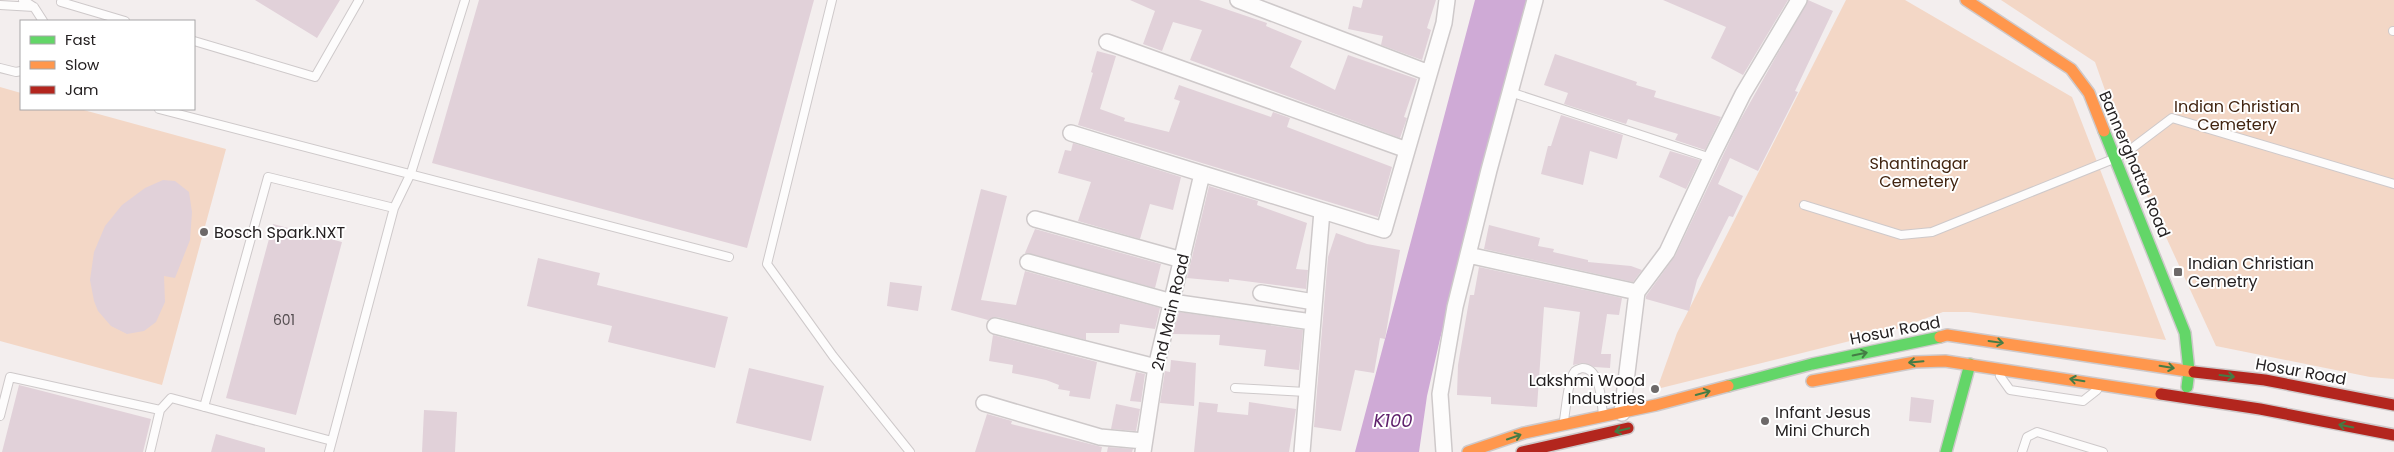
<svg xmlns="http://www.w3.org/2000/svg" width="2394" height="452" font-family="Poppins,sans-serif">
  <rect width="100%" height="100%" fill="#f3eeee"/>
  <path fill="#f3d7c6" d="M1846 0H1905L2072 97 2166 340 1969 312H1943L1894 330 1657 389 1677 333Z
    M2001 0H2394V379L2370 377 2216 346 2127 152 2095 62Z
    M0 87 21 93V109H80L226 149 162 385 0 341Z"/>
  <path fill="#cfaad6" d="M1475 0H1529L1440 339 1427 396 1419 452H1355Z"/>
  <path fill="#e1d1d9" d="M255 0H340L317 38Z
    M479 0H814L747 248 432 163Z
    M1130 0H1199L1267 23 1266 26 1302 41 1290 67 1335 90 1348 55 1417 79 1404 117 1407 118 1400 138 1190 60 1202 30 1173 22 1162 51 1143 44 1155 11Z
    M1363 0H1436L1427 28 1431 30 1422 60 1381 45 1383 36 1348 29 1353 6 1361 8Z
    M1663 0H1788L1743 75 1711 58 1726 27Z
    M1808 0 1833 11 1795 91 1798 92 1758 171 1730 158 1718 184 1743 196 1733 217 1729 216 1697 280 1689 311 1646 299V296L1675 256 1738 124Z
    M1097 51 1116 56 1100 109 1125 118 1124 121 1169 132 1180 101 1174 99 1179 85 1271 117 1273 112 1290 118 1287 127 1392 167 1378 217 1078 125 1093 73 1091 72Z
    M1555 54 1637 82 1636 85 1656 91 1654 97 1721 117 1705 150 1675 140 1678 134 1628 119 1626 124 1564 104 1568 93 1544 85Z
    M1561 115 1623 135 1617 159 1590 151 1583 185 1541 174 1548 146H1551Z
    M1073 143 1181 177 1173 210 1150 204 1140 239 1078 221 1091 182 1058 173 1065 150 1071 151Z
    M1670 151 1700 160 1686 189 1659 177Z
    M163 180 175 181 189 192 192 212 190 240 175 278 164 276 165 302 156 322 144 331 127 334 111 326 98 311 94 301 90 280 94 252 105 226 122 205 145 188Z
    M1209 186 1258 201 1257 205 1307 223 1296 269 1308 270 1306 289 1229 279V282L1187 278Z
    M981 189 1007 196 981 300 1016 305 1025 271 1160 308 1155 329 1120 324 1119 333H1086V340L997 317 988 320 951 310Z
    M273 224 342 242 296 415 226 398Z
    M1489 225 1540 238 1538 246 1554 249 1553 252 1588 260V262L1631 266 1642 270 1633 282 1484 249Z
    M1035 229 1161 264 1155 288 1025 253Z
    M1336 233 1367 244 1400 250 1385 339 1380 338 1374 373 1355 370 1341 431 1314 427 1328 257Z
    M538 258 600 273 597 285 728 317 715 368 608 342 612 326 527 306Z
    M1479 267 1622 298 1619 315 1607 314 1601 354H1611L1610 368 1594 367 1583 363 1573 365 1580 312 1544 307 1537 407 1491 404V397L1457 395 1458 365 1470 295H1474Z
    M890 282 922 286 918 311 887 306Z
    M1179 312 1303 330 1299 370 1264 366 1266 350 1219 345 1220 335 1173 334Z
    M993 335 1097 362 1090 399 1069 396 1070 391 1058 389 1059 385 1046 380 1012 373 1013 365 989 361Z
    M1171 360 1196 363 1194 406 1160 403 1165 371 1170 372Z
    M749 368 824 386 811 441 736 423Z
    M1136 372 1145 374 1141 402 1130 401Z
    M19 385 151 419 143 452H2Z
    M1911 397 1934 400 1931 423 1909 421Z
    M1199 402 1218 404 1217 412 1248 415 1249 402 1296 409 1289 452H1194Z
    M1116 404 1140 409 1136 431 1111 429Z
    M424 410 457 412 455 452H422Z
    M987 414 1012 421 1011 424 1102 447 1101 452H975Z
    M216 434 265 448V452H211Z
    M1108 447 1133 449 1132 452H1107Z"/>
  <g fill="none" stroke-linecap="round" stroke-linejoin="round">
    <defs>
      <path id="lane" d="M23 0 34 7 43 21
        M832 0 767 264 833 356 910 452
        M61 2 125 21
        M0 5 34 7
        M2393 31H2394
        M194 41 315 77 359 0
        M0 68 16 72 21 71
        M1510 92 1711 158
        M159 109 729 257
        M1804 205 1901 235 1932 232 2116 158 2127 152 2172 118 2394 184
        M2000 376 2010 390 2083 401 2097 390
        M1235 388 1306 392
        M204 407 268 177 394 208
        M0 416 10 377 160 410
        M1564 420C1566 409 1568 379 1575 371 1577 369 1580 369 1582 368 1601 368 1601 401 1603 414
        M150 452 160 410 171 398 332 441
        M329 452 394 208 411 173 465 0
        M2022 452 2027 437 2037 432 2103 452"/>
      <path id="street" d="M1238 0 1429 73
        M1107 42 1407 150
        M1071 133 1384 230 1444 23 1447 0
        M1035 219 1182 260
        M1468 255 1637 292
        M1028 262 1172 302 1312 322
        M1261 293 1314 302
        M995 326 1156 367
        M984 403 1100 437 1144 441
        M1622 413 1637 292 1667 252 1711 158 1743 94 1799 0
        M1143 452 1156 367 1202 174
        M1302 452 1322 211
        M1444 452 1440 394 1455 307 1489 170 1535 0"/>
      <path id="fast" d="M2104 131 2185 333 2189 371 2187 387
        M1728 386 1812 364 1940 337
        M1946 452 1970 364"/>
      <path id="slow" d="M1966 0 2071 69 2089 93 2104 131
        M1940 337 1947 335 2194 372
        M1812 381 1915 362 1945 361 2161 394
        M1468 452 1524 433 1656 405 1728 386"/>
      <path id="jam" d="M2194 372 2265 380 2394 405
        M2161 394 2260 409 2394 435
        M1522 452 1628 428"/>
    </defs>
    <use href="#lane" stroke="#cec9ca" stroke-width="10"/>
    <use href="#street" stroke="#cec9ca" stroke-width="18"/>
    <use href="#fast" stroke="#cec9ca" stroke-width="14"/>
    <use href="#slow" stroke="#cec9ca" stroke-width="14"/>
    <use href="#jam" stroke="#cec9ca" stroke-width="14"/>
    <use href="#lane" stroke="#fdfcfc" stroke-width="8"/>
    <use href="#street" stroke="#fdfcfc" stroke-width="15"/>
    <use href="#fast" stroke="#63d668" stroke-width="11"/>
    <use href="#slow" stroke="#ff974d" stroke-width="11"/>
    <use href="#jam" stroke="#b3261e" stroke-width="11"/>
  </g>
  <defs><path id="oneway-shaft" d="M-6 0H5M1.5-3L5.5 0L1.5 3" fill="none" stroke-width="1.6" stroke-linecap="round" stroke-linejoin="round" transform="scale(1.25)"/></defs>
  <g stroke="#447c45">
    <use href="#oneway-shaft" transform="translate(1996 342) rotate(8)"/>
    <use href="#oneway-shaft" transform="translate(1860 354) rotate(-12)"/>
    <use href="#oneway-shaft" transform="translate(1916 362) rotate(175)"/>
    <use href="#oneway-shaft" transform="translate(2167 367) rotate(9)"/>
    <use href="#oneway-shaft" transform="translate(2227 376) rotate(7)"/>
    <use href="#oneway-shaft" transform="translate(2077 380) rotate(-171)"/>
    <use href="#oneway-shaft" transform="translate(1703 393) rotate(-15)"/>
    <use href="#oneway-shaft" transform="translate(2346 426) rotate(-169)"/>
    <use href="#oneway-shaft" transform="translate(1622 430) rotate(167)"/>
    <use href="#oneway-shaft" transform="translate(1514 437) rotate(-19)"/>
  </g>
  <g fill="#6d6969" stroke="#fff" stroke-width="2">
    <circle cx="204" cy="232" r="5"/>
    <rect x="2173" y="267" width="10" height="10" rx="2.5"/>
    <circle cx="1655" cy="389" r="5"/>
    <circle cx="1765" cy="421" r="5"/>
  </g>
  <g text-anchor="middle" stroke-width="4" stroke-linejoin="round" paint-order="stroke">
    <g font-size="14" fill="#544d50">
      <text x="284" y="325">601</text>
    </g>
    <g font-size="16" fill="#422511" stroke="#fff">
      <text x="2237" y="112">Indian Christian<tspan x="2237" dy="18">Cemetery</tspan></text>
      <text x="1919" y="169">Shantinagar<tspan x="1919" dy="18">Cemetery</tspan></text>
    </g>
    <g font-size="16" fill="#252122" stroke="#fff">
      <text transform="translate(2135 164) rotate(67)" y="6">Bannerghatta Road</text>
      <text transform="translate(1170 312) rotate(-77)" y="6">2nd Main Road</text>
      <text transform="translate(1895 330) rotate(-11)" y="6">Hosur Road</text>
      <text transform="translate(2301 371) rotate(10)" y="6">Hosur Road</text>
    </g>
    <g font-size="16" fill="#252122" stroke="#fff" text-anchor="start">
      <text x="214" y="238">Bosch Spark.NXT</text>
      <text x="2188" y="269">Indian Christian<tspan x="2188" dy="18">Cemetry</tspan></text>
      <text x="1645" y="386" text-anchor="end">Lakshmi Wood<tspan x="1645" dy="18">Industries</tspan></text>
      <text x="1775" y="418">Infant Jesus<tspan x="1775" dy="18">Mini Church</tspan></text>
    </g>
    <g font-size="18" font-style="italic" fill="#5f216c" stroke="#fff">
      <text x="1393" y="427">K100</text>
    </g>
  </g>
  <rect x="20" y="20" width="175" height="90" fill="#ffffff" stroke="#a8a6a7"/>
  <rect x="30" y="36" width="25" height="8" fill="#63d668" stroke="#a8a6a7"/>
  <text x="65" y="45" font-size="15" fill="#252122">Fast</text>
  <rect x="30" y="61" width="25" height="8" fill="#ff974d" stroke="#a8a6a7"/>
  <text x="65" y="70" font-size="15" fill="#252122">Slow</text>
  <rect x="30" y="86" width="25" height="8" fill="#b3261e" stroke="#a8a6a7"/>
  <text x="65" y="95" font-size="15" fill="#252122">Jam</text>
</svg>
